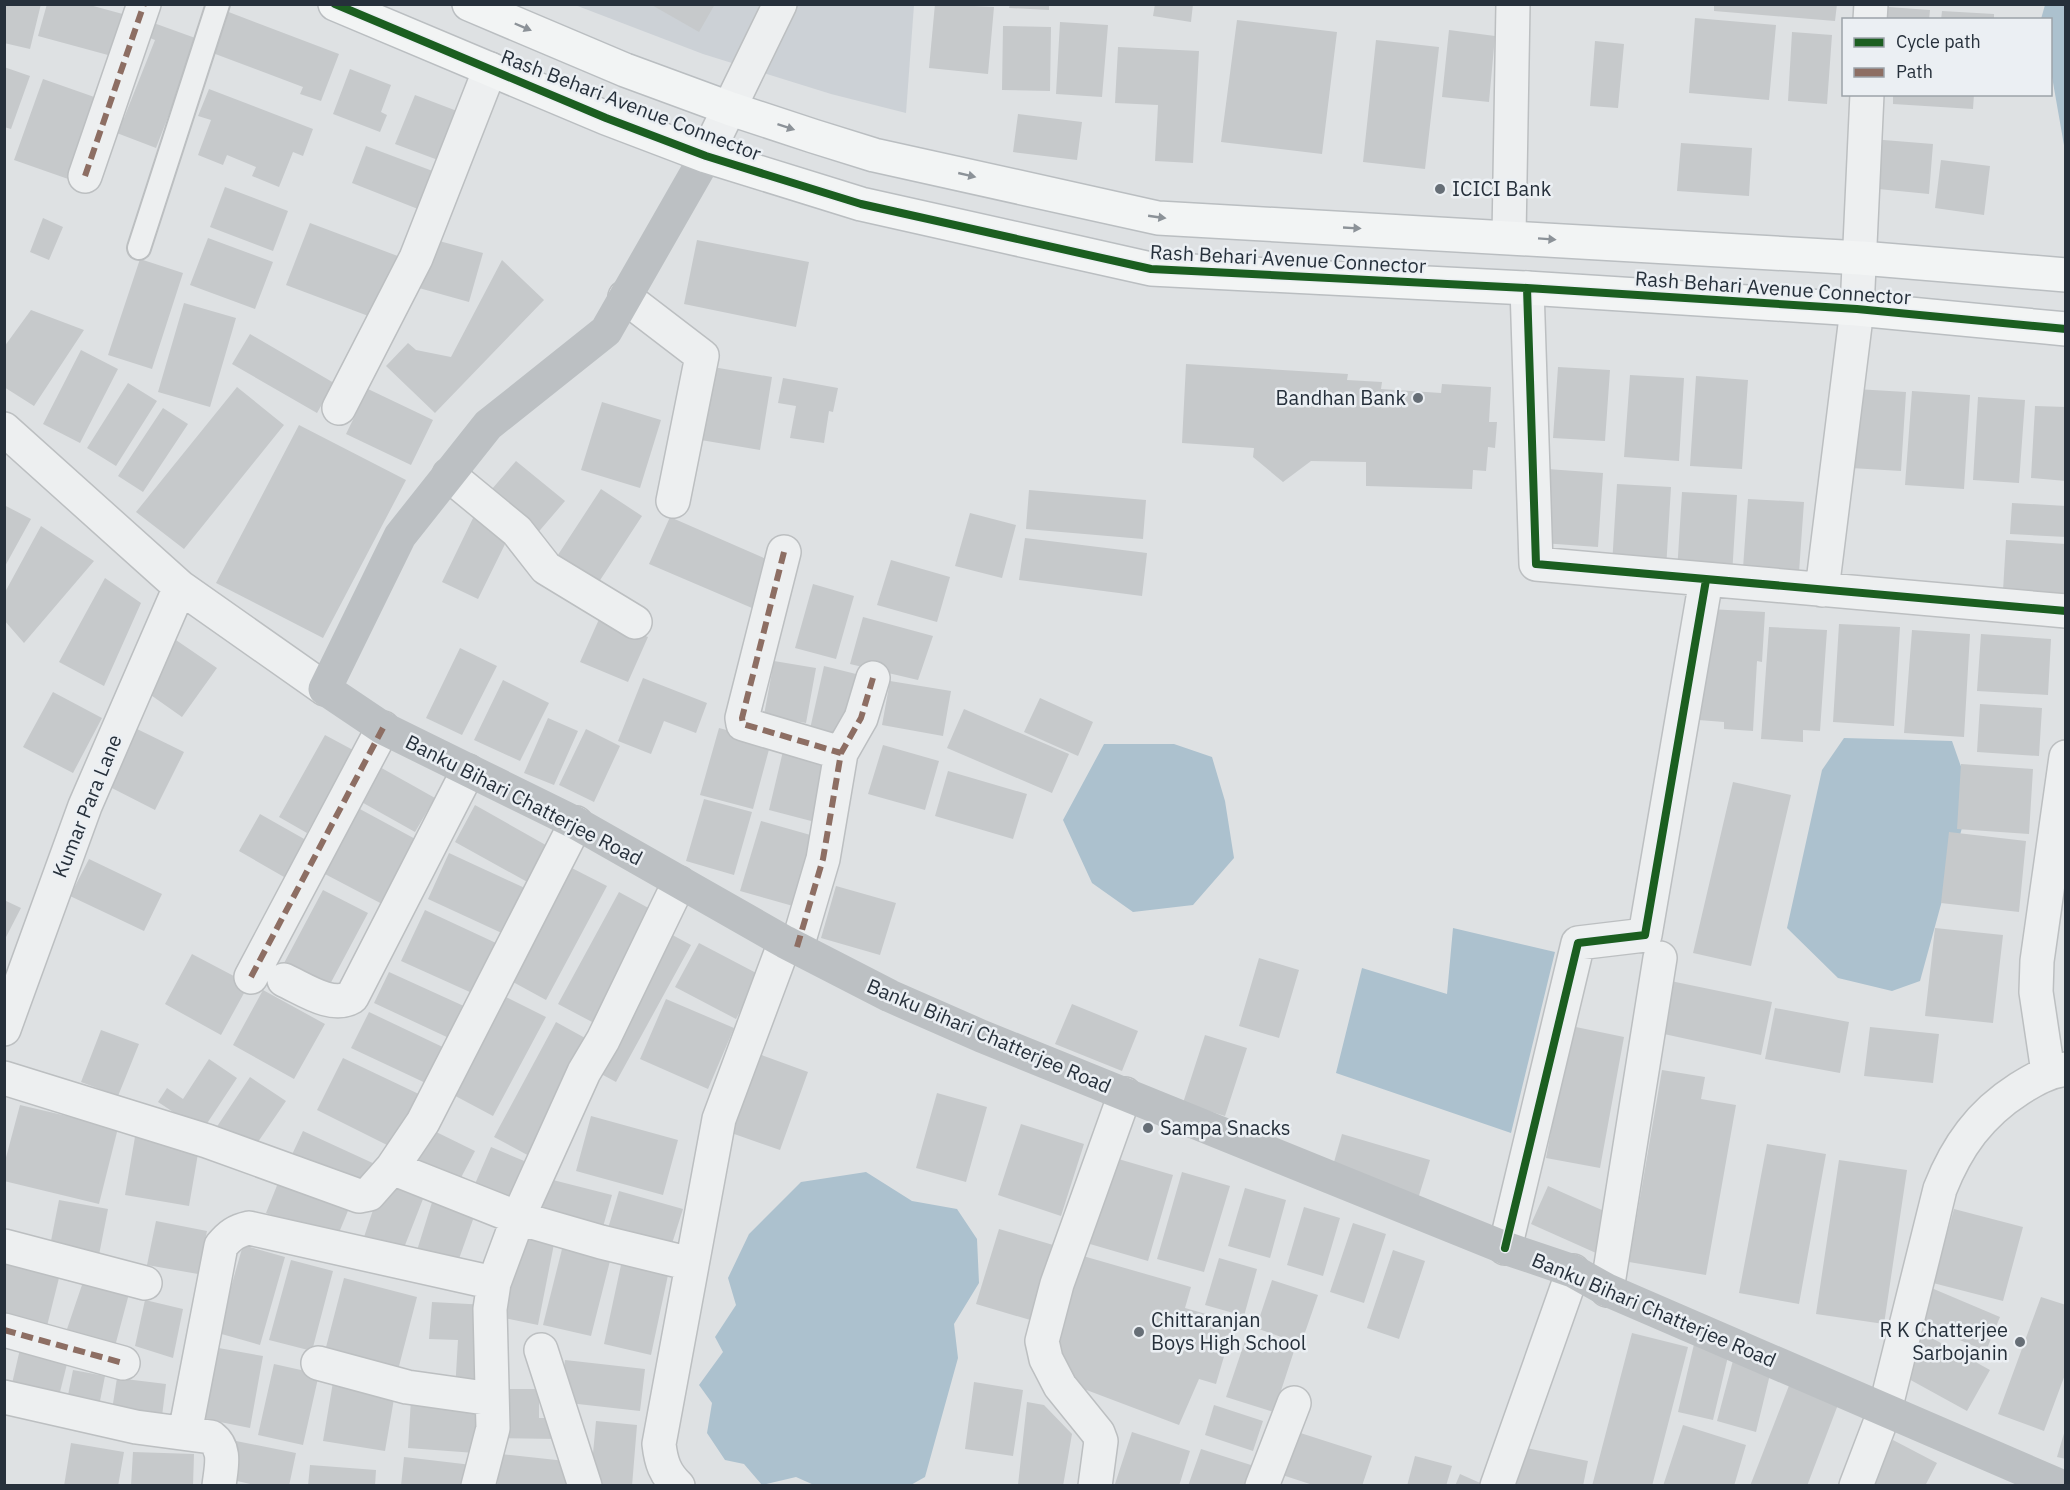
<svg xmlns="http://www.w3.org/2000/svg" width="2070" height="1490" font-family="'IBM Plex Sans',sans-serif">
  <rect width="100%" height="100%" fill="#dee1e3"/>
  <path fill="#ccd1d6" d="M575 5H914L906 113 831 94 703 54Z"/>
  <path fill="#acc1ce" d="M2045 5H2065V151L2051 71 2050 20 2041 19Z
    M1844 738 1952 741 1971 795 1920 981 1892 991 1838 978 1787 928 1822 770Z
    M1104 744H1174L1212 757 1225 801 1234 858 1193 905 1133 912 1092 883 1063 820Z
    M1453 928 1555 952 1511 1133 1336 1073 1362 968 1447 994Z
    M866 1172 912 1201 957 1209 977 1239 979 1283 954 1324 958 1358 925 1477 909 1486 814 1485 796 1477 762 1485 744 1464 725 1460 707 1433 712 1403 699 1385 723 1352 715 1337 736 1305 728 1278 749 1234 801 1182Z"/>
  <path fill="#c6c9cb" d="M4 4H41L30 49 4 43Z
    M47 4H86L130 16 119 58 38 36Z
    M650 4H715L699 32Z
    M935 4 994 7 988 74 929 68Z
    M1010 4H1049V10L1009 8Z
    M1155 4H1193L1191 22 1153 16Z
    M1714 4H1837L1835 21 1714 11Z
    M1888 7 1930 10 1929 20H1887Z
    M226 11 339 54 321 101 300 94 303 87 210 52Z
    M1942 11 1994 14V20H1941Z
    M1695 18 1776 25 1769 100 1689 93Z
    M1237 20 1337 32 1322 154 1221 142Z
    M151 22 198 39 156 148 109 130 115 115 124 118 155 40 145 36Z
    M1060 22 1108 25 1102 97 1056 94Z
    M1003 26 1051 27 1050 91 1002 90Z
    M1449 30 1495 36 1489 102 1442 97Z
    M1792 32 1832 35 1827 104 1788 101Z
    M1376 40 1439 47 1425 169 1363 162Z
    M1595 41 1624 44 1618 108 1590 106Z
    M1118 47 1199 51 1193 163 1155 161 1158 105 1115 103Z
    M4 67 30 76 11 129 4 127Z
    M350 69 391 85 381 112 387 115 380 132 333 114Z
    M43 79 100 99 71 180 14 160Z
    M209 89 313 129 303 156 293 152 279 187 252 176 256 167 227 155 223 165 198 155 211 120 198 116Z
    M1893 94H1974L1973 109 1893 104Z
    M415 95 457 111 438 160 395 144Z
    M1018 114 1082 122 1077 160 1013 152Z
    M1871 139 1933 144 1929 194 1868 188Z
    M1681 143 1752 148 1749 196 1677 191Z
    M366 146 438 173 423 211 352 183Z
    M1941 160 1990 166 1984 215 1935 208Z
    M225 187 288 211 273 251 210 227Z
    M43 218 63 227 49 260 30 252Z
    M310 223 403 258 379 320 286 285Z
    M208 238 273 262 255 309 190 285Z
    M432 239 483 253 469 302 419 288Z
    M697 240 809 262 796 327 684 304Z
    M140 259 183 273 152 369 108 355Z
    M502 260 544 300 435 413 386 366 408 343 416 350 451 357Z
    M184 303 236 318 210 407 158 392Z
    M31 310 84 330 34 406 4 387V347Z
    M250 334 334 383 317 413 232 364Z
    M81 350 118 369 80 443 43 424Z
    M1186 364 1348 374 1347 380 1382 382 1381 389 1441 393 1442 384 1491 387 1489 422H1497L1495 448 1488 447 1486 471 1473 470 1472 489 1366 486V462L1311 461 1283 482 1253 457 1254 448 1182 443Z
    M707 366 772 377 760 450 695 439Z
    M1558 367 1610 370 1605 441 1553 438Z
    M1630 375 1684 378 1679 461 1624 457Z
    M1696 376 1748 380 1742 469 1690 466Z
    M783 378 838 388 833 412 829 411 824 443 790 438 796 406 778 403Z
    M128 383 157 401 116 466 87 448Z
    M237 387 284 425 184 549 136 512Z
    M368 389 433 420 411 465 346 434Z
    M1856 389 1906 392 1901 471 1851 468Z
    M1912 391 1970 395 1964 489 1905 485Z
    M1978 397 2025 400 2019 483 1973 480Z
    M602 402 661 420 640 488 581 470Z
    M2035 406 2066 407V481L2031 478Z
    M163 408 188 424 143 492 118 476Z
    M299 425 406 480 323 638 216 583Z
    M516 461 565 501 535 536 486 496Z
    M1547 469 1603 473 1598 547 1542 543Z
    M1617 484 1671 487 1666 569 1612 565Z
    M601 489 642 516 593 591 552 564Z
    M1029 490 1146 500 1143 539 1026 529Z
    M1682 492 1737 495 1732 575 1677 572Z
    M1748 499 1804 502 1798 586 1742 582Z
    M2012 503 2066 506V537L2010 534Z
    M4 505 31 519 4 568Z
    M970 513 1016 525 1002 578 955 566Z
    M475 514 511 532 478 599 442 582Z
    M670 517 773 562 752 608 649 564Z
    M41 526 94 561 24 643 4 620V594Z
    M1025 538 1147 553 1142 596 1019 580Z
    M2006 540 2066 544V596L2003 591Z
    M891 560 950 577 937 622 877 605Z
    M105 578 141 603 104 686 59 662Z
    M813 584 854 596 836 659 795 648Z
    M1709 609 1765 612 1762 662 1757 661 1753 731 1724 729V722L1686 719Z
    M600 617 648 637 628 682 580 662Z
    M863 617 933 636 918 680 850 664Z
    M1839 624 1900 627 1894 726 1833 722Z
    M1769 627 1827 630 1820 731 1803 730V742L1761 739Z
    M1912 630 1970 634 1964 737 1904 733Z
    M1981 634 2051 639 2048 695 1977 691Z
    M173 638 217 668 182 717 138 686Z
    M460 648 497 666 462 735 426 718Z
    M774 661 816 668 806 723 764 715Z
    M824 666 860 675 844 737 810 729Z
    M643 678 707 703 696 733 664 721 651 754 618 741Z
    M503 680 549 703 520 761 474 740Z
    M890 681 951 691 943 736 882 725Z
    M53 692 102 718 73 773 23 747Z
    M1040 698 1093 722 1078 756 1024 732Z
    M1980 704 2042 708 2039 756 1977 752Z
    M964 709 1069 754 1052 793 947 748Z
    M548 718 578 731 554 785 524 773Z
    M133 727 184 752 155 810 104 784Z
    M719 728 771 742 753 809 700 795Z
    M586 729 620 746 594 802 559 785Z
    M325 735 353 750 307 833 279 817Z
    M883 745 939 761 925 810 868 794Z
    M784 747 830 758 815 822 769 810Z
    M1961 764 2033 769 2029 834 1957 829Z
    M378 766 435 798 415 832 358 800Z
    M948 771 1027 794 1013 839 935 816Z
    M1733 782 1791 795 1751 966 1693 953Z
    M704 799 752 812 734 875 686 861Z
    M475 805 551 848 531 884 455 842Z
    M358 808 419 841 384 905 323 873Z
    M260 814 313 844 291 881 239 851Z
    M761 821 814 836 793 906 740 891Z
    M1949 832 2026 841 2019 912 1941 903Z
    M449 853 527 889 506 935 428 899Z
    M89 859 162 894 144 931 70 896Z
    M562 863 607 886 546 1000 502 976Z
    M836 886 896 903 880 955 821 938Z
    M323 890 368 913 328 988 283 965Z
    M619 892 654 911 594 1023 558 1004Z
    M4 900 21 908 4 941Z
    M425 910 496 943 472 993 401 961Z
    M1935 928 2003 935 1993 1023 1925 1016Z
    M665 931 691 945 616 1082 590 1068Z
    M699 943 760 975 736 1019 675 987Z
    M192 954 249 984 221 1035 165 1004Z
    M1259 958 1299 970 1279 1038 1239 1026Z
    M389 972 466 1007 451 1039 374 1003Z
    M1661 979 1772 1002 1761 1055 1650 1031Z
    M263 990 325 1024 294 1079 233 1045Z
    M498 993 546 1017 493 1116 446 1091Z
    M666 999 734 1028 708 1089 640 1059Z
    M1072 1004 1138 1031 1122 1071 1055 1044Z
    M1775 1008 1849 1022 1840 1073 1765 1059Z
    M369 1012 449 1050 432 1086 351 1048Z
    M556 1022 596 1044 533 1158 494 1137Z
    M1571 1026 1624 1037 1600 1168 1546 1158Z
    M1870 1027 1939 1034 1933 1083 1864 1076Z
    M101 1030 139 1044 118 1096 81 1082Z
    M1205 1035 1247 1048 1225 1116 1183 1103Z
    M748 1050 808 1072 780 1150 720 1129Z
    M343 1058 423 1096 397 1150 317 1110Z
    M209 1059 237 1078 202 1131 158 1102 167 1088 183 1099Z
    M1662 1070 1705 1077 1701 1099 1736 1105 1706 1275 1629 1262Z
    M250 1077 286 1101 249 1155 214 1131Z
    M937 1093 987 1107 966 1182 916 1168Z
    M20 1105 118 1128 99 1204 4 1181V1165Z
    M591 1116 678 1140 663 1195 576 1171Z
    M1021 1124 1084 1144 1061 1216 998 1195Z
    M424 1126 475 1151 454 1191 404 1167Z
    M136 1131 200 1142 189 1206 125 1195Z
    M303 1131 377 1165 363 1195 289 1161Z
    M1342 1134 1430 1160 1417 1202 1330 1176Z
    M1767 1144 1826 1154 1799 1304 1739 1293Z
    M491 1147 529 1163 509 1209 471 1193Z
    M1115 1158 1173 1175 1148 1261 1090 1244Z
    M1839 1160 1907 1170 1884 1324 1816 1314Z
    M1182 1172 1230 1186 1204 1272 1157 1259Z
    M282 1173 352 1201 336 1240 266 1213Z
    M549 1179 612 1195 601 1234 539 1219Z
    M382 1183 423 1199 400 1258 361 1246Z
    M1548 1186 1613 1215 1596 1253 1531 1224Z
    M1245 1188 1286 1200 1270 1258 1228 1246Z
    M619 1191 683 1209 670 1250 607 1232Z
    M433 1199 475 1214 455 1270 414 1260Z
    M59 1200 108 1209 99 1255 50 1246Z
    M1304 1207 1340 1218 1323 1276 1287 1265Z
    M1954 1209 2023 1227 2003 1301 1933 1283Z
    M156 1221 207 1231 198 1274 147 1265Z
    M1353 1223 1386 1234 1364 1303 1330 1292Z
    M999 1229 1060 1247 1037 1322 976 1304Z
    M512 1235 554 1244 538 1325 495 1316Z
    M243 1245 285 1257 260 1345 218 1333Z
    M562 1249 610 1261 591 1336 543 1325Z
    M1393 1250 1425 1261 1399 1339 1367 1328Z
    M1083 1256 1191 1287 1185 1308 1234 1322 1216 1384 1199 1379 1179 1425 1060 1380 1042 1341Z
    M1219 1258 1257 1269 1244 1316 1205 1305Z
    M4 1260 60 1274 46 1330 4 1320Z
    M291 1260 333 1271 312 1351 269 1340Z
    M621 1265 668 1275 651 1355 604 1344Z
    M85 1276 130 1290 114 1350 65 1335Z
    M344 1278 417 1297 398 1370 325 1351Z
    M1272 1280 1318 1295 1301 1344 1256 1328Z
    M1929 1287 2000 1317 1986 1351 1914 1321Z
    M2041 1297 2066 1305V1372L2044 1431 1998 1414Z
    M145 1300 183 1309 173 1358 135 1346Z
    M432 1302 487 1305 482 1393 455 1391 458 1340 429 1339Z
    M1919 1331 1990 1370 1967 1411 1896 1372Z
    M1632 1333 1688 1347 1652 1486H1592Z
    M1247 1335 1294 1351 1274 1412 1226 1397Z
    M1695 1340 1730 1348 1713 1420 1678 1412Z
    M213 1347 263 1356 250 1428 200 1418Z
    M20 1349 68 1360 58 1400 11 1388Z
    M1735 1353 1773 1362 1756 1432 1717 1421Z
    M565 1360 645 1369 640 1411 560 1402Z
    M274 1364 319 1374 303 1445 258 1435Z
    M73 1370 105 1376 98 1411 66 1405Z
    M117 1378 166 1384 162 1416 112 1410Z
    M333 1382 395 1393 385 1451 323 1441Z
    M974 1382 1023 1390 1013 1456 965 1449Z
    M1790 1383 1839 1402 1807 1486H1750Z
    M498 1389H539V1418H559V1439L497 1438Z
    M411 1399 479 1404 475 1453 408 1448Z
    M1027 1402 1044 1405 1072 1434 1063 1486 1018 1485Z
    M1214 1405 1263 1421 1253 1451 1205 1435Z
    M596 1421 637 1425 632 1486H590Z
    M1683 1425 1746 1445 1734 1486H1663Z
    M1288 1429 1372 1456 1362 1486H1316L1273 1472Z
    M2065 1430 2066 1431V1459L2057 1457Z
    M1132 1432 1190 1451 1179 1486 1115 1484Z
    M1893 1440 1937 1463 1925 1486H1868Z
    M236 1441 296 1453 289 1486H260L228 1479Z
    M71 1443 124 1452 118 1486H64Z
    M1517 1446 1588 1461 1583 1486H1514Z
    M1201 1449 1254 1466 1247 1486H1188Z
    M133 1452 194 1454 193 1486H131Z
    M500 1454 575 1462 573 1486H497Z
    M1415 1456 1452 1466 1446 1486H1407Z
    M404 1457 472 1465 470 1486H401Z
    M310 1465 376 1470 375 1486H308Z
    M1460 1474 1487 1486H1455Z"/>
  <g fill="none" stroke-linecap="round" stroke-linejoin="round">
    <defs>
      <path id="lane" d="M139 248 218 4"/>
      <path id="street" d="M1870 20 1871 4
        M706 156 780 4
        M85 176 144 4
        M1509 236 1513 4
        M1527 288 1536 564 2066 611
        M625 297 702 356 673 501
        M339 408 416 258 490 69
        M4 429 180 587 325 689
        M449 475 517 531 546 568 635 622
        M784 552 742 718 743 724 841 753
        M1822 590 1857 309 1867 94
        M797 947 823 859 841 753 861 718 873 678
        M251 977 383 728
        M284 980C304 989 332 1009 352 997L468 771
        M4 1029 85 806 180 587
        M2048 1072 2036 992 2037 961 2066 757
        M4 1078 207 1141 359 1196 369 1194 392 1168 518 1218 601 1242 691 1264
        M392 1168 423 1122 576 823
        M4 1246 145 1283
        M1505 1248 1578 943 1645 935 1706 580
        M1607 1290 1660 958
        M4 1330 123 1363
        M541 1350 585 1486
        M318 1363 407 1387 492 1399
        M4 1397 136 1427 211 1437C227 1449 221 1467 219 1486
        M185 1433 221 1246C230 1235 236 1231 249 1228L494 1283
        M478 1486 493 1428 490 1309 494 1283 518 1218 584 1072 603 1040 679 883
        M678 1486C665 1474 661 1462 659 1444L719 1119 785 942
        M1095 1486 1101 1441 1098 1433 1060 1386 1046 1359 1042 1341 1057 1284 1125 1094
        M1262 1486 1294 1403
        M1497 1486 1573 1271
        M1856 1486 1885 1410 1940 1189C1957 1146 1980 1114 2019 1089 2035 1079 2047 1072 2066 1069"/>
      <path id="primary" d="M335 4 606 118 706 156 861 204 1151 269 1527 288 1857 309 2066 329
        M469 4 625 70 731 109 813 136 874 155 1158 218 1861 258 2066 275"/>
    </defs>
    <use href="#lane" stroke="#bcbfc1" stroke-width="26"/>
    <use href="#street" stroke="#bcbfc1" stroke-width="36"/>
    <use href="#primary" stroke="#babec1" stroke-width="36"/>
    <use href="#lane" stroke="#edeff0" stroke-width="22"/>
    <use href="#street" stroke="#edeff0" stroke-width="33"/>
    <path stroke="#bcc0c3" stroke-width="33" d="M706 156 606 331 488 425 400 536 325 689 383 728 576 823 785 942 890 996 981 1036 1505 1248 1573 1271 1607 1290 2061 1486"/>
    <use href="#primary" stroke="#f2f4f4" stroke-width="33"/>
    <path stroke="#8d6e63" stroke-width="6" stroke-dasharray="12 6" stroke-linecap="butt" d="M85 176 144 4
      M784 552 742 718 743 724 841 753
      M797 947 823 859 841 753 861 718 873 678
      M251 977 383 728
      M4 1330 123 1363"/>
    <defs>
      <path id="cycleway" d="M335 4 606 118 706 156 861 204 1151 269 1527 288 1857 309 2066 329
        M1527 288 1536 564 2066 611
        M1505 1248 1578 943 1645 935 1706 580"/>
    </defs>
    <use href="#cycleway" stroke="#ebeff3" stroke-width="11"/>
    <use href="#cycleway" stroke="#1b5e20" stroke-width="8"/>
  </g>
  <defs><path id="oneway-solid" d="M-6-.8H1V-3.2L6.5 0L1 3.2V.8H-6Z" transform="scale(1.5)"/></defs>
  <g fill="#8c9298">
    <use href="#oneway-solid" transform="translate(523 27) rotate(23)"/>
    <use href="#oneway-solid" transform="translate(786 127) rotate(18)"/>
    <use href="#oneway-solid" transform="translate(967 175) rotate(13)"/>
    <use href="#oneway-solid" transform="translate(1157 217) rotate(8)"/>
    <use href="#oneway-solid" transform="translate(1352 228) rotate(3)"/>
    <use href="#oneway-solid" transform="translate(1547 239) rotate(4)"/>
  </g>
  <g fill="#666e76" stroke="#ebeff3" stroke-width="2">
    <circle cx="1440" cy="189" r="6"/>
    <circle cx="1418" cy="398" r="6"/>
    <circle cx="1148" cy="1128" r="6"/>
    <circle cx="1139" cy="1332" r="6"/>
    <circle cx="2020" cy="1342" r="6"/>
  </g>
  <g text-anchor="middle" stroke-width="5" stroke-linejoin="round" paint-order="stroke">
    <g font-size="20" fill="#26303b" stroke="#ebeff3">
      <text transform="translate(631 105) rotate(21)" y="7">Rash Behari Avenue Connector</text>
      <text transform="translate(1288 259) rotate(3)" y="7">Rash Behari Avenue Connector</text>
      <text transform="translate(1773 288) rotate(4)" y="7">Rash Behari Avenue Connector</text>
      <text transform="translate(524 800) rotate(27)" y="7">Banku Bihari Chatterjee Road</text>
      <text transform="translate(87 806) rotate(-68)" y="7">Kumar Para Lane</text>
      <text transform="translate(989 1036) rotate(23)" y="7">Banku Bihari Chatterjee Road</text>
      <text transform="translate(1654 1310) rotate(23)" y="7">Banku Bihari Chatterjee Road</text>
    </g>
    <g font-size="20" fill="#26303b" stroke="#ebeff3" text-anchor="start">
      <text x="1452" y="196">ICICI Bank</text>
      <text x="1406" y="405" text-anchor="end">Bandhan Bank</text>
      <text x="1160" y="1135">Sampa Snacks</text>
      <text x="1151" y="1327">Chittaranjan<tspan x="1151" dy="23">Boys High School</tspan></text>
      <text x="2008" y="1337" text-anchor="end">R K Chatterjee<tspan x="2008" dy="23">Sarbojanin</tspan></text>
    </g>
  </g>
  <rect width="2070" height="1490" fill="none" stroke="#26303b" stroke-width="12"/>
  <rect x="1842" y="18" width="210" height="78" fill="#ebeff3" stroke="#9ca3a9" stroke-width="1.5"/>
  <rect x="1854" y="38" width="30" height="9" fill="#1b5e20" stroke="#9ca3a9" stroke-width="1.5"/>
  <text x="1896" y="48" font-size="18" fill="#26303b">Cycle path</text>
  <rect x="1854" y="68" width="30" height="9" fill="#8d6e63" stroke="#9ca3a9" stroke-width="1.5"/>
  <text x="1896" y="78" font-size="18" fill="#26303b">Path</text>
</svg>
